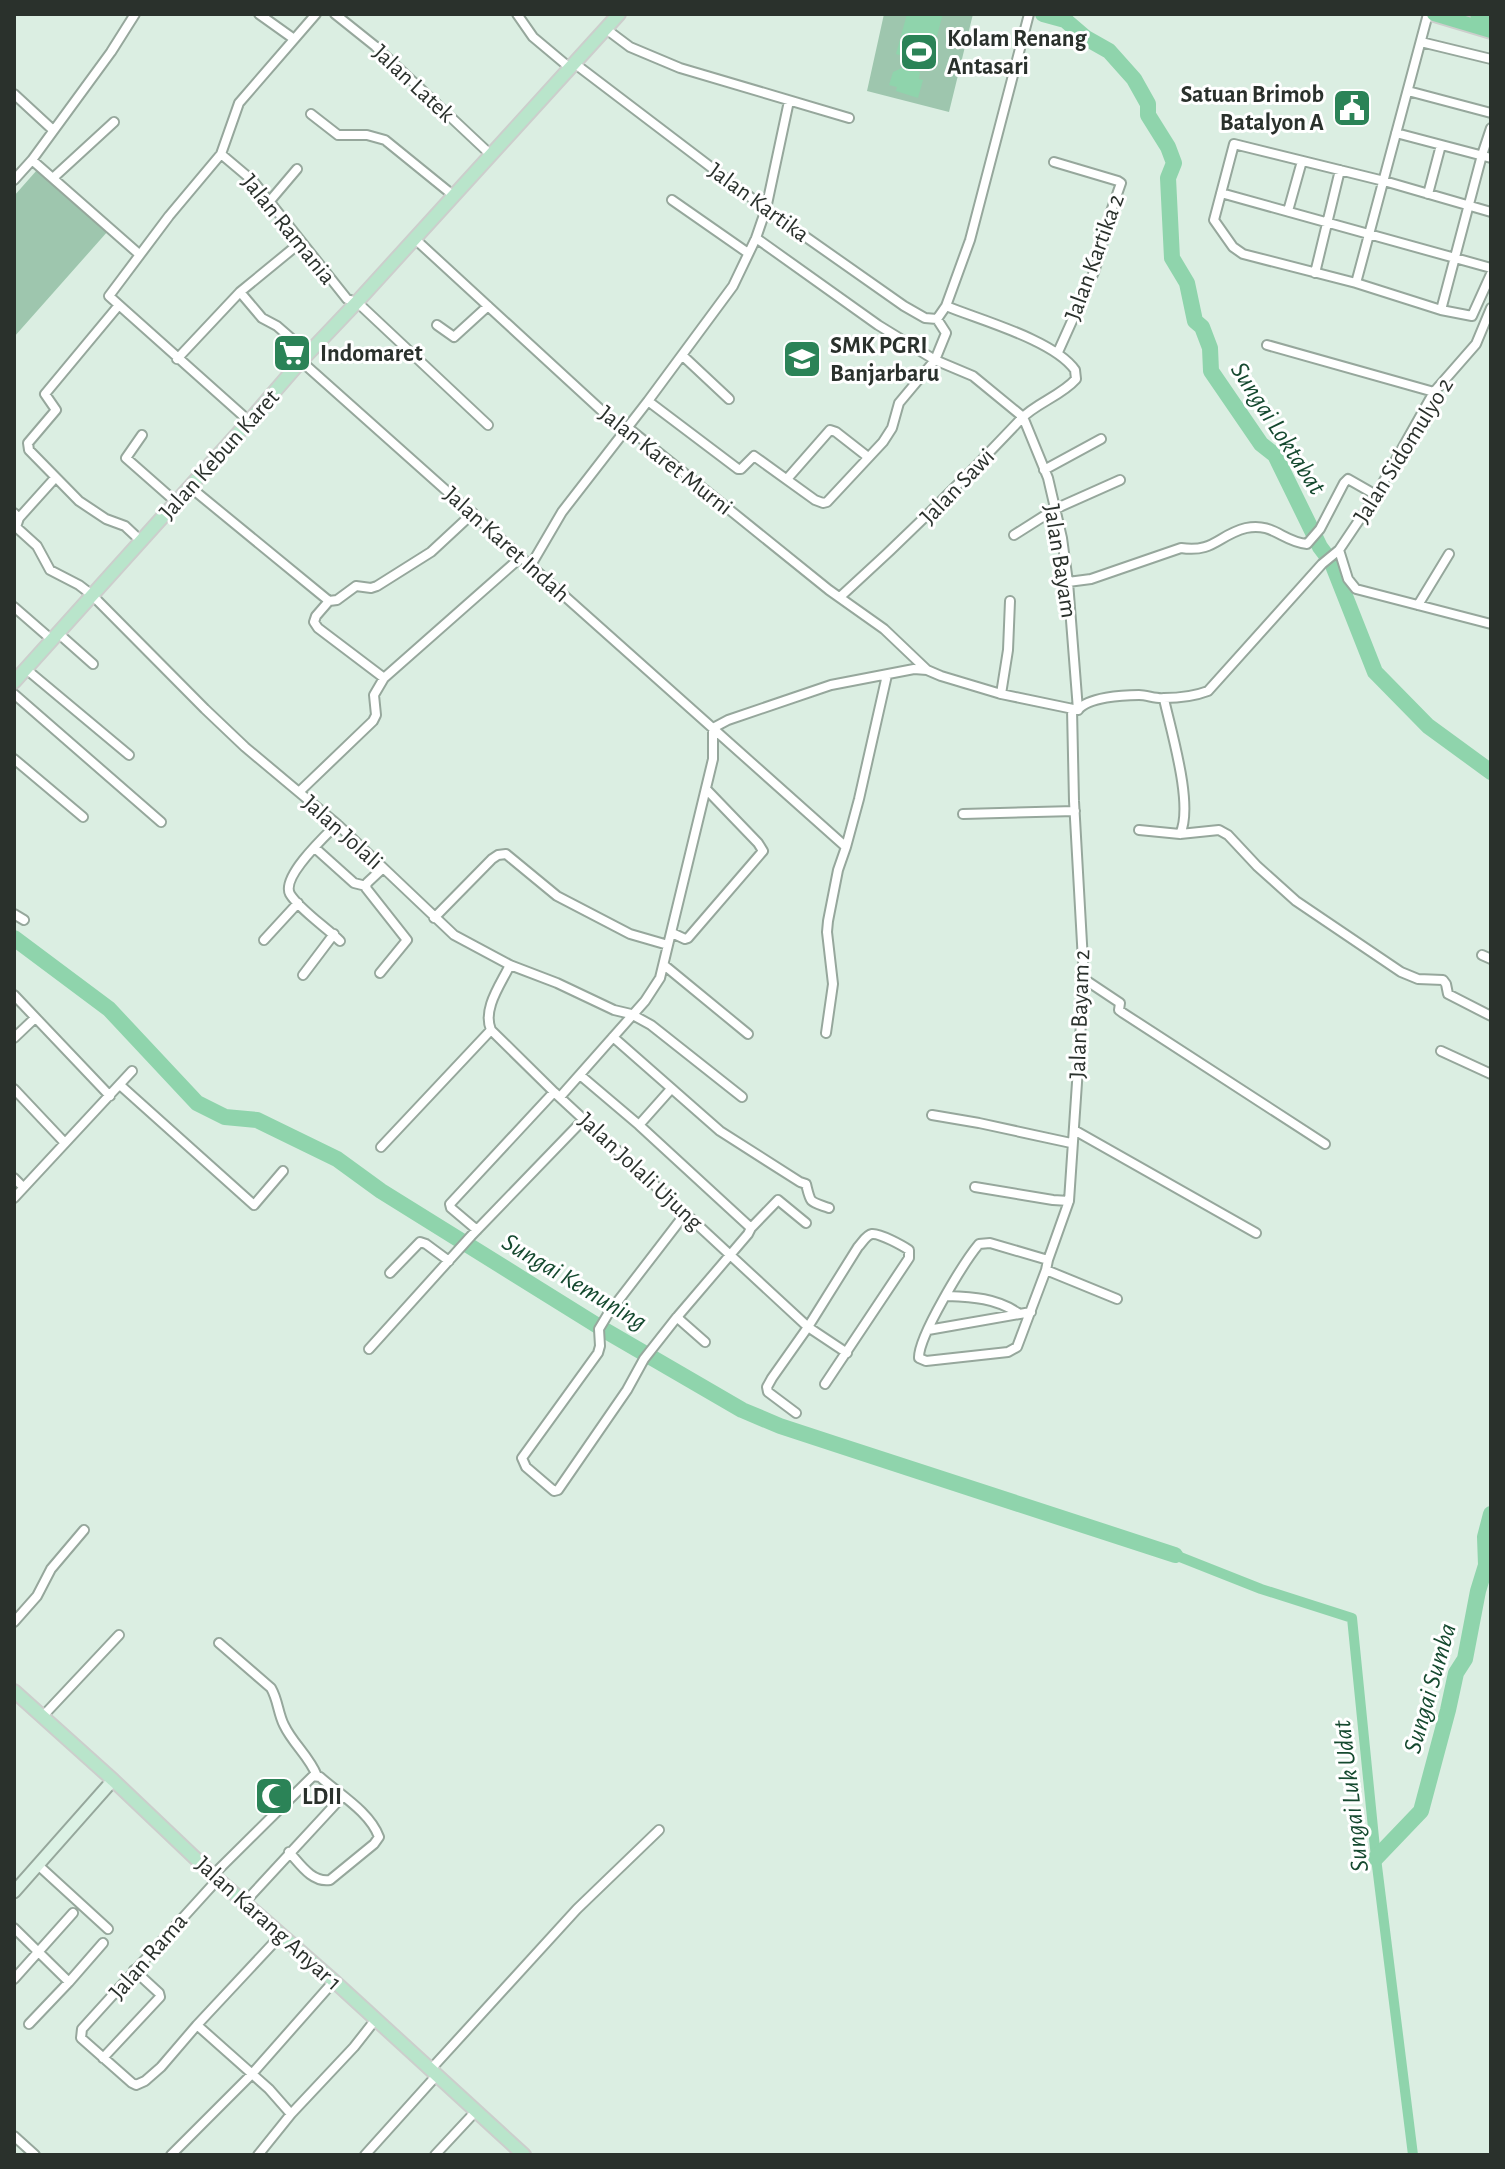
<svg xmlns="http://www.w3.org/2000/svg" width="1505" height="2169" font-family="'Alegreya Sans',sans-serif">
  <rect width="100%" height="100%" fill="#dbeee2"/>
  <path fill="#9ec6ae" d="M884 14H973L949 112 867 91Z
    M37 170 108 231 14 337V196Z"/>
  <path fill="#8fd4ac" d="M907 14H943L929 64 896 54Z
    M904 67 920 72 919 79 923 80 918 98 896 91 897 87 889 85 893 72Z"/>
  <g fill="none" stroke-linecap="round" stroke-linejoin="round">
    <path stroke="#8fd4ac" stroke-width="10" d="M1175 1555 1261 1589 1352 1618 1376 1858 1413 2155"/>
    <path stroke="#8fd4ac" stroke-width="16" d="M1043 14 1065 20 1086 38 1109 51 1134 79 1148 104V115L1168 147 1174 163 1168 178 1172 258 1187 283 1195 321 1202 327 1210 348 1211 371 1261 444 1275 455 1320 547 1332 563 1375 672 1428 726 1491 772
      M14 938 109 1009 197 1103 225 1117 257 1120 337 1159 381 1191 606 1331 742 1410 780 1426 841 1446 1175 1555
      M1376 1858 1421 1811 1448 1710 1456 1673 1465 1659 1478 1591 1486 1565 1485 1537 1491 1514"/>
    <defs>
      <path id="street" d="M259 14 294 39
        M335 14 375 46 491 155
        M517 14 533 37 570 68
        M1428 14 1356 283 1441 310 1472 316 1491 274
        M606 29 630 47 680 68 849 118
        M1421 42 1491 59
        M574 63 766 209 904 306 925 318 937 319 946 306 970 240 1029 14
        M1408 91 1491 113
        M14 94 53 130
        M311 114 338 135H367L385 140 454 196
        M1396 133 1491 158
        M221 154 253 181 347 299 357 302 488 425
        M32 160 139 254
        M1054 162 1118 181 1121 183 1107 223 1101 250 1094 272 1058 352
        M53 178 114 122
        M14 180 32 160 111 52 135 14
        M1221 193 1491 268
        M1428 194 1441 145
        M672 200 748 253
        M269 202 297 169
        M1288 211 1302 161
        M756 238 878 325 935 360 973 376 1023 417 1048 478 1062 538 1068 582 1078 710
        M415 239 613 421 627 427 829 590 884 629 926 669
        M301 242 240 292 262 318 277 326 308 353
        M1315 273 1340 170
        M1356 283 1243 254 1233 247 1214 220 1234 144 1384 181 1491 212
        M119 305 249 421
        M1441 310 1482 155 1491 128
        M437 325 454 337 488 306
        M1267 345 1434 392
        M682 355 729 399
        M177 359 240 292
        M301 361 846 847 838 870 828 921 827 932 833 984 826 1033
        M648 401 738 469H741L754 456 815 500 823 503 827 502 883 442 892 428 899 403 935 360 946 333 937 319
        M142 435 126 458 176 502
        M1044 470 1101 439
        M787 479 830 430 836 432 868 457
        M190 487 329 601 316 616 314 622 318 628 384 678 520 558
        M14 513 19 518 16 527 37 546 50 570 79 585 92 595 205 709 245 747 337 824 454 935 510 965 557 983 614 1010 631 1014 651 1025 742 1097
        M19 518 55 478
        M1014 535 1055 509 1120 480
        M141 541 125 526 106 519 79 501 29 450 28 443 56 410 45 394 119 305 109 296 169 216 221 154 239 103 316 14
        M1339 550 1348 579 1356 589 1491 624
        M531 565 562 512 648 401 733 286 756 238 766 209 789 101
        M1068 582 1091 579 1181 548C1214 553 1218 535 1246 528 1273 522 1283 542 1307 544L1320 529 1344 483 1348 479 1376 495
        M840 597C903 540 963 481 1021 419 1036 403 1061 396 1076 379L1075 370C1054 340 980 320 946 306
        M329 601 337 600 356 586 371 588 377 586 431 552 473 513
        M1418 605 1449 554
        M14 607 52 640
        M58 633 93 664
        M26 669 129 755
        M14 694 161 822
        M1001 694 1008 650 1010 601
        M1164 699C1171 731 1194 806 1180 834
        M713 728 728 720 831 685 914 669 927 670 941 676 1001 694 1078 710C1088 697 1123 695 1139 695 1147 695 1156 699 1164 698 1178 698 1195 696 1208 691L1322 564 1339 550 1376 495 1434 392 1476 344 1491 308
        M14 759 83 817
        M299 792 373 721 376 715 374 695 384 678
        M963 814 1075 811
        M337 824C325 836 281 877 290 894 299 909 327 928 340 941
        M1139 830 1180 834 1219 830 1228 835 1257 866 1296 901 1401 972 1418 979 1443 980 1446 984 1448 994 1491 1016
        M846 847 859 799 887 675
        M315 848 354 883 366 886
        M14 914 24 920
        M434 918 492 859 498 855 506 854 557 896 630 934 668 945
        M672 933 685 939 688 938 763 851 758 843 706 789
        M264 940 298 903
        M1482 955 1491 959
        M510 965C501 984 482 1009 491 1030L554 1092 808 1327 847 1353
        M664 965 748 1034
        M380 973 407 940 366 888 367 883 383 868
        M303 975 334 934
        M1084 979 1120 1003 1119 1010 1123 1013 1325 1144
        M14 995 110 1096
        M613 1037 720 1131 800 1182 806 1184C811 1204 809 1201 829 1208
        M14 1038 35 1018
        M1441 1051 1491 1074
        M580 1075 639 1125 751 1228 748 1234 678 1316 680 1320 705 1342
        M120 1085 254 1205 283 1171
        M14 1089 64 1142
        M560 1097 645 1001 660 978 713 759V728
        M932 1115 979 1123 1071 1143
        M639 1125 671 1089
        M1074 1130 1256 1233
        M381 1147 491 1030
        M14 1178 23 1187
        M975 1187 1053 1200 1069 1201
        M14 1198 132 1071
        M751 1228 778 1200 806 1223
        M477 1230 451 1208 450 1204 554 1092
        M1048 1260 990 1243 979 1244C964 1262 918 1337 919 1358L926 1361 1008 1352 1017 1347 1046 1270 1048 1260 1069 1201 1084 979 1074 801 1072 709
        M1046 1270 1117 1299
        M390 1273 420 1242 426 1244 449 1261
        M947 1296C973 1297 996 1298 1018 1313
        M677 1317 644 1359 627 1390 558 1490 554 1491 526 1467 522 1458 598 1353 600 1346 599 1329 608 1314 685 1214
        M928 1330 1031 1312
        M369 1349 471 1236 585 1118
        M796 1413 768 1392 767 1387 772 1378 808 1327 858 1247C862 1243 866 1235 872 1234 880 1233 903 1246 909 1250V1258L825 1384
        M14 1622 37 1596 51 1569 84 1530
        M219 1643 271 1688C278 1700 278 1713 284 1725 293 1744 309 1756 317 1776
        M42 1717 119 1635
        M38 1865 108 1929
        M213 1875 313 1776 320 1777C339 1794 370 1812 379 1837L374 1844 330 1880C312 1883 300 1864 289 1852
        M218 1879 82 2029 81 2038 132 2083 136 2085 145 2081 161 2067 197 2025 281 1935
        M244 1903 342 1797
        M14 1928 69 1982 29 2024
        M14 1979 73 1913
        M69 1982 103 1943
        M197 2025 269 2089 291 2114 258 2155
        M103 2058 160 1997 159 1993 134 1970
        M431 2069 577 1909 659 1830
        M291 2114 354 2047 376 2019
        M14 2136 35 2155
        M171 2155 251 2075 334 1981
        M365 2155 437 2075
        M435 2155 476 2111"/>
      <path id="secondary" d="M14 1892 113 1780"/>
      <path id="primary" d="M14 682 249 421 301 361 357 302 619 14
        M14 1691 113 1780 213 1875 334 1981 524 2155"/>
      <path id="highway" d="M1434 14 1491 31
        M1477 14 1491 18"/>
    </defs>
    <use href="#street" stroke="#96a79c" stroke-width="12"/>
    <use href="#secondary" stroke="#96a79c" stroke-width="15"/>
    <use href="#primary" stroke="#cccecc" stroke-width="16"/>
    <use href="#highway" stroke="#cccecc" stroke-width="18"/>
    <use href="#street" stroke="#fff" stroke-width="8"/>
    <use href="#secondary" stroke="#dcf2e5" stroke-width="11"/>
    <use href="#primary" stroke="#b9e5cb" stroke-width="12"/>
    <use href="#highway" stroke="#8ad4a9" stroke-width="14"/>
  </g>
  <defs>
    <symbol id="stadium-square" viewBox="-11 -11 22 22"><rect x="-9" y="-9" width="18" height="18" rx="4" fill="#2b8357" stroke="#fff"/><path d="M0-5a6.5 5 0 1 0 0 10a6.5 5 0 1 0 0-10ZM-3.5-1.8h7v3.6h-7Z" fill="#fff"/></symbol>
    <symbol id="civic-square" viewBox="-11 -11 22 22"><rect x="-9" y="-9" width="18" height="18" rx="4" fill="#2b8357" stroke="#fff"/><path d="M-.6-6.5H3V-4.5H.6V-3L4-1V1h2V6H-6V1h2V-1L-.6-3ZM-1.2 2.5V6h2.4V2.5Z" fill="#fff"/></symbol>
    <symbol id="supermarket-square" viewBox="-11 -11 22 22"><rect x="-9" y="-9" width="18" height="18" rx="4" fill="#2b8357" stroke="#fff"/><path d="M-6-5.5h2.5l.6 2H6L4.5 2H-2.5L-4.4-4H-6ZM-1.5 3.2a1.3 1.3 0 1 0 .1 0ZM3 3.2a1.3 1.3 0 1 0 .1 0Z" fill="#fff"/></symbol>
    <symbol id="school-square" viewBox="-11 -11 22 22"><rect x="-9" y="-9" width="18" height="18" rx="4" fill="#2b8357" stroke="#fff"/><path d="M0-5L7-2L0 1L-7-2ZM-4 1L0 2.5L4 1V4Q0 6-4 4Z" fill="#fff"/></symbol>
    <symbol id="mosque-square" viewBox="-11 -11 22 22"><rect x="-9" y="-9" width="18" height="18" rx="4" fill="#2b8357" stroke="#fff"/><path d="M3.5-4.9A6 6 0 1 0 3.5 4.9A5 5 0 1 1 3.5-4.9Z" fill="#fff"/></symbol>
  </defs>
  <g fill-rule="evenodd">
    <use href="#stadium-square" x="897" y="30" width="44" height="44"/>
    <use href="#civic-square" x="1330" y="86" width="44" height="44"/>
    <use href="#supermarket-square" x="270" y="331" width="44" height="44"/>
    <use href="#school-square" x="780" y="337" width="44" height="44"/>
    <use href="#mosque-square" x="252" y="1774" width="44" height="44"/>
  </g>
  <g text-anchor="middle" stroke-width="6" stroke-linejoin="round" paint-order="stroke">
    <g font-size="24" font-weight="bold" fill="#2a312c" stroke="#fff" text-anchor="start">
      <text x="947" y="46">Kolam Renang<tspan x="947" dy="28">Antasari</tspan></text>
      <text x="1324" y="102" text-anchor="end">Satuan Brimob<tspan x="1324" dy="28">Batalyon A</tspan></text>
      <text x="830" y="353">SMK PGRI<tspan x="830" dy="28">Banjarbaru</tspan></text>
      <text x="320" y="361">Indomaret</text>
      <text x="302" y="1804">LDII</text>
    </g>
    <g font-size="24" fill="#2a312c" stroke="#fff">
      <text transform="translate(414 83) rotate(43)" y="8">Jalan Latek</text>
      <text transform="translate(759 202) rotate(36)" y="8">Jalan Kartika</text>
      <text transform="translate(289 229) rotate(51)" y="8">Jalan Ramania</text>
      <text transform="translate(1094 257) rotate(-70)" y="8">Jalan Kartika 2</text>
      <text transform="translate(1403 450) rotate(-58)" y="8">Jalan Sidomulyo 2</text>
      <text transform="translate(219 454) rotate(-48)" y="8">Jalan Kebun Karet</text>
      <text transform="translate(666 460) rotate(38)" y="8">Jalan Karet Murni</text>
      <text transform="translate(957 486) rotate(-46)" y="8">Jalan Sawi</text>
      <text transform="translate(507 544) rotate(42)" y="8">Jalan Karet Indah</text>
      <text transform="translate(1061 561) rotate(81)" y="8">Jalan Bayam</text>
      <text transform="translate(343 832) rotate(42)" y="8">Jalan Jolali</text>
      <text transform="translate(1079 1014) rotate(-88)" y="8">Jalan Bayam 2</text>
      <text transform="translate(641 1171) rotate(43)" y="8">Jalan Jolali Ujung</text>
      <text transform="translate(269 1923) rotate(42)" y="8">Jalan Karang Anyar 1</text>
      <text transform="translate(148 1956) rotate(-49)" y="8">Jalan Rama</text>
    </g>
    <g font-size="26" font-style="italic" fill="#15492f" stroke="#fff">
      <text transform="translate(1279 428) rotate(57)" y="9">Sungai Loktabat</text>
      <text transform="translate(575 1281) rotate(31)" y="9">Sungai Kemuning</text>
      <text transform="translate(1429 1688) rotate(-74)" y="9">Sungai Sumba</text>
      <text transform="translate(1350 1796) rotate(-97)" y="9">Sungai Luk Udat</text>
    </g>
  </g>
  <rect width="1505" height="2169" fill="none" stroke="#2a312c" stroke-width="32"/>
</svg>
